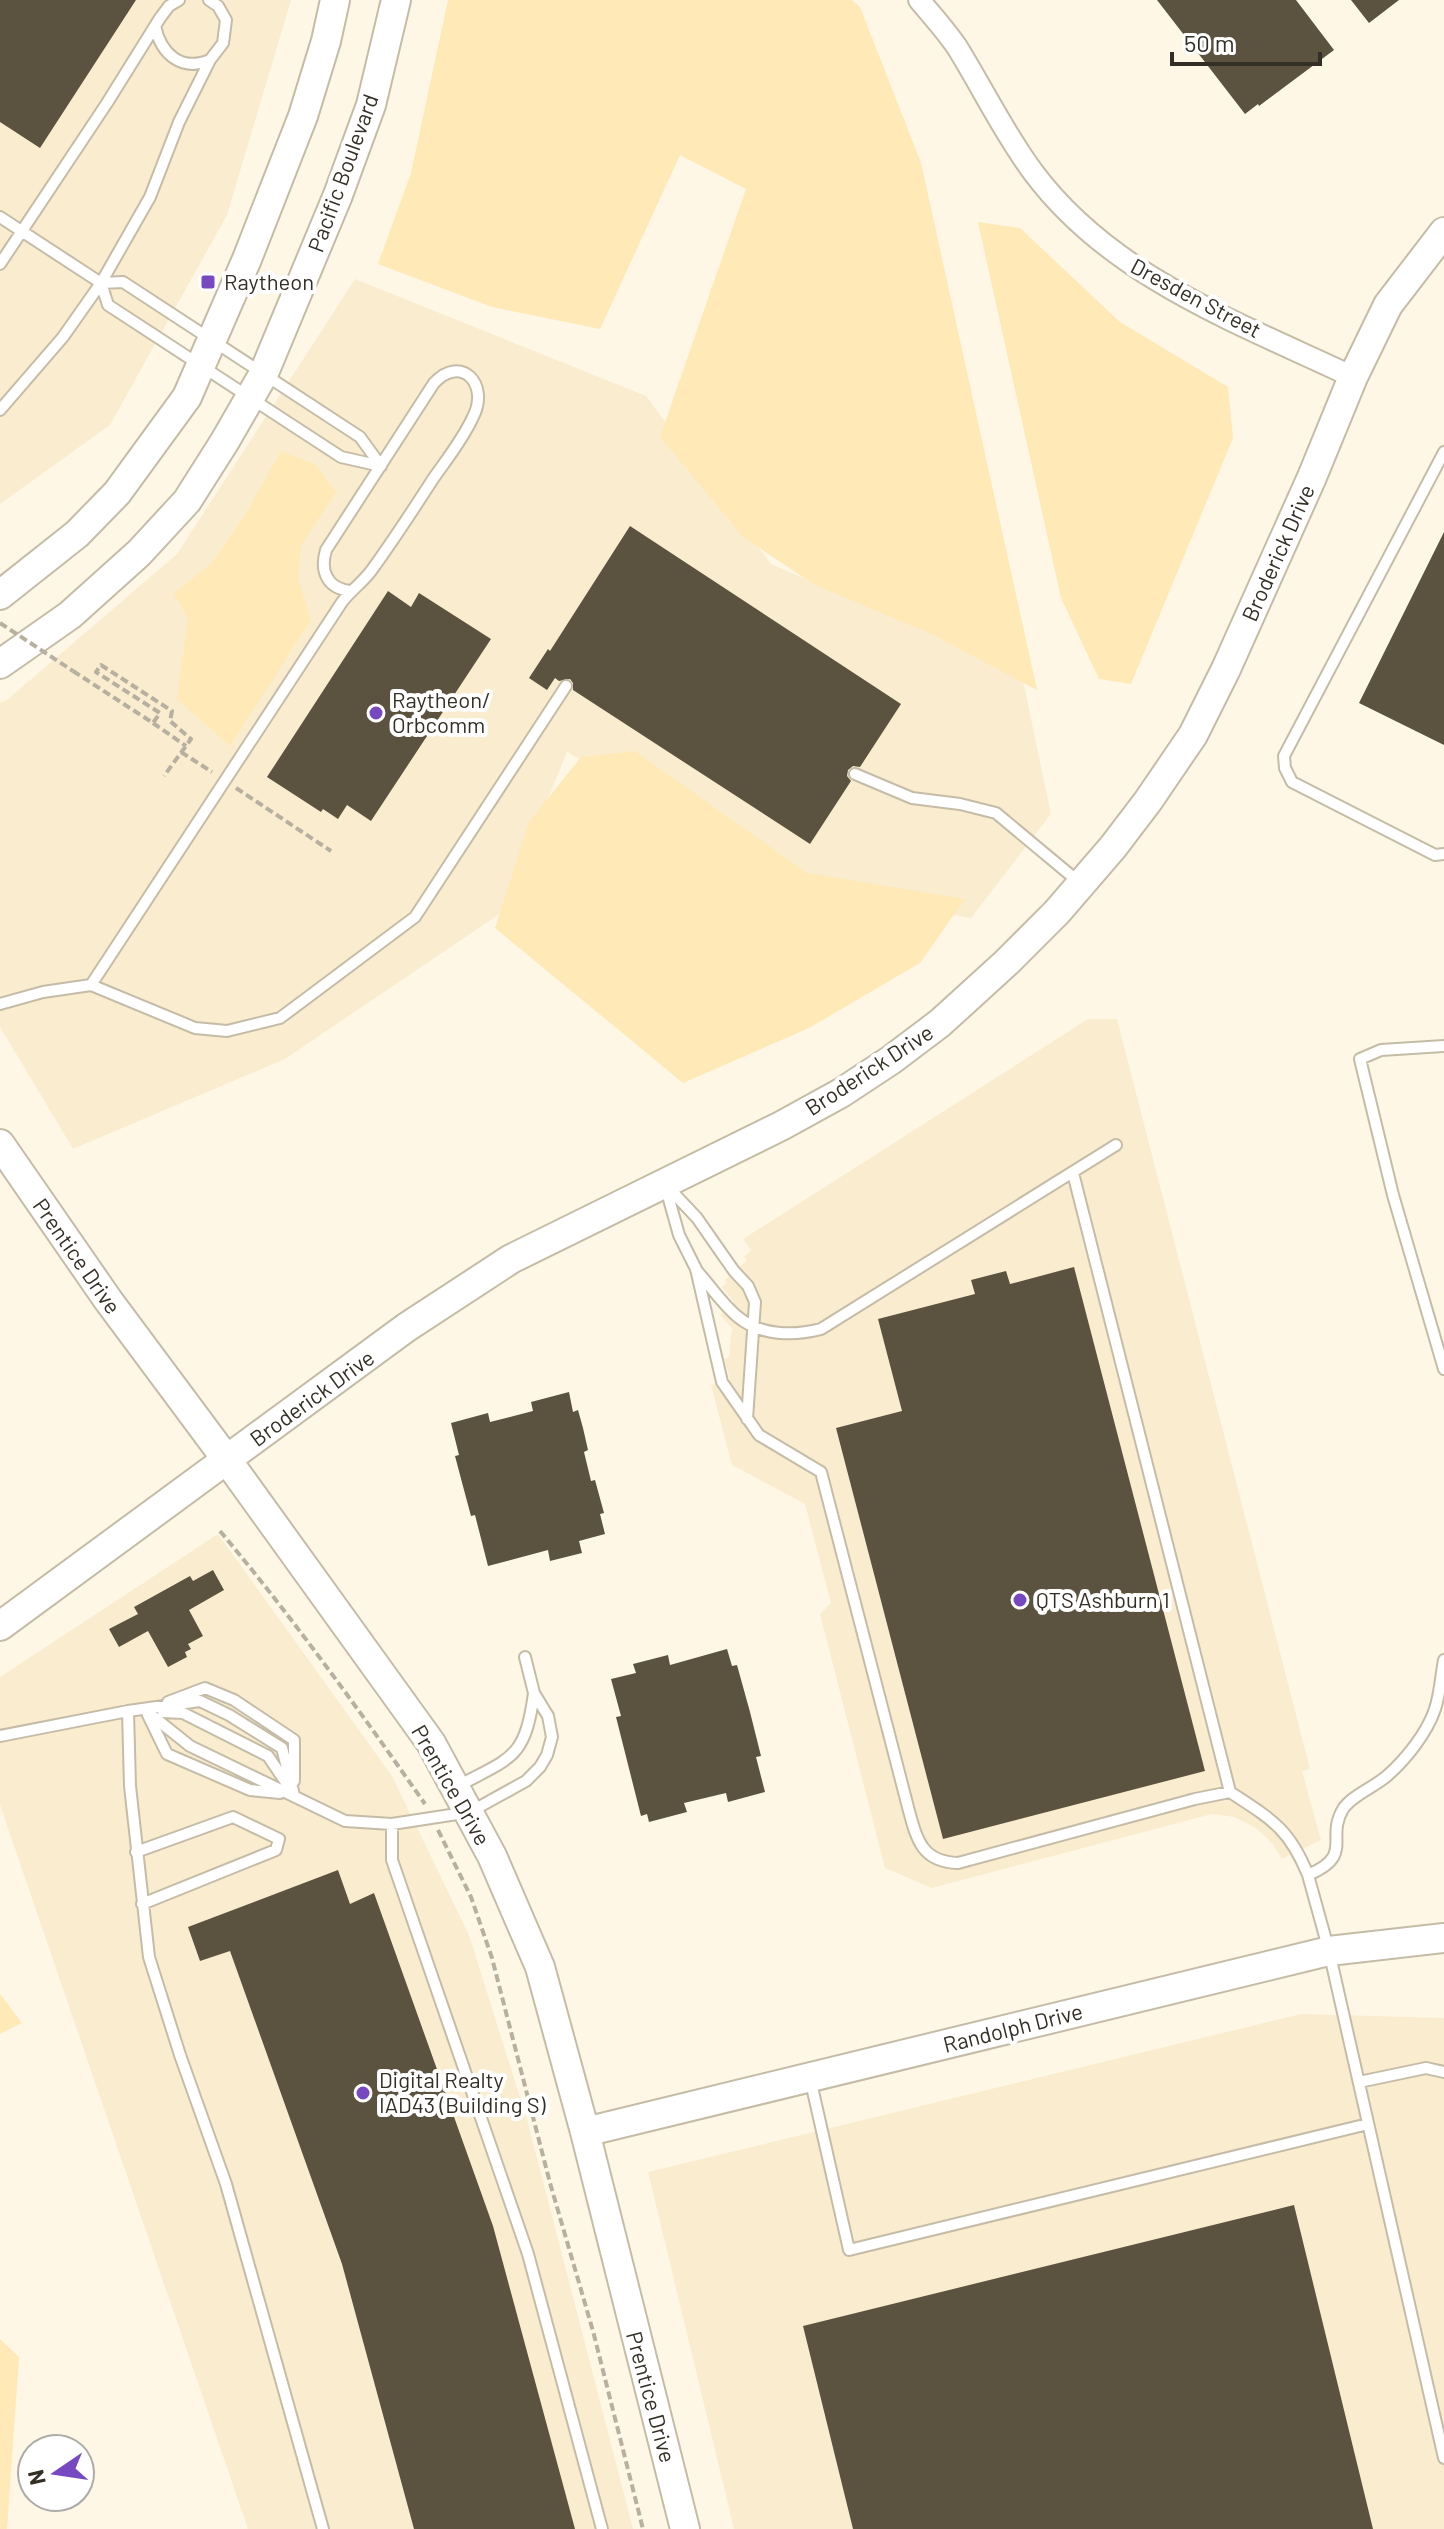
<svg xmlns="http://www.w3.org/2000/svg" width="1444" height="2529" font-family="Barlow,sans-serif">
  <rect width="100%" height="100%" fill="#fff7e5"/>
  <path fill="#faedcf" d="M0 0H291L227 215 110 425 0 504Z
    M355 279 646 396 771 564 1021 671 1051 814 971 918 809 890 567 752 501 913 285 1059 73 1149 0 1027V703L8 699 177 554Z
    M1088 1019H1117L1310 1769 1302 1771 1321 1840 1282 1859 1272 1843 1256 1828 1234 1817 1212 1814 932 1888 885 1868 820 1614 831 1603 805 1504 732 1465 711 1385 730 1379 724 1359 729 1357 732 1328 720 1315 734 1302 722 1287 727 1283 725 1280 747 1260 744 1257 751 1250 743 1239Z
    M218 1534 392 1776 469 1935 528 2123 633 2529H248L0 1805V1677Z
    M1301 2014 1444 2018V2529H734L648 2172Z"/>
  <path fill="#fee9b7" d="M448 0H852L860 7 921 163 1037 690 929 633 815 585 743 537 660 437 746 189 680 155 600 329 492 307 378 264 411 173Z
    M978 222 1020 228 1120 322 1228 387 1233 438 1131 684 1099 679 1061 598Z
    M281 451 316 465 336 492 301 545 298 579 311 620 230 746 177 699 188 619 174 593 211 564 246 513Z
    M635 751 807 873 965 899 920 963 809 1028 683 1083 495 928 529 822 581 757Z
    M0 1994 22 2023 0 2034Z
    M0 2339 19 2357 7 2529H0Z"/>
  <path fill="#5b5340" d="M0 0H136L40 148 0 122Z
    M1157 0H1296L1334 50 1259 106 1258 104 1245 114Z
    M1351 0H1399L1369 23Z
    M630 526 901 704 860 767 853 766 848 770 847 776 851 781 810 844 573 690V683L570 679 559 681 555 678 547 690 529 678 548 649 550 651Z
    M1444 532V745L1359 703Z
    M388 591 411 607 419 593 491 639 371 821 347 805 338 819 323 809 321 812 267 777Z
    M1074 1267 1205 1771 943 1839 836 1428 902 1411 878 1319 975 1294 971 1280 1006 1271 1010 1284Z
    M569 1392 573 1412 578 1410 583 1428 588 1450 584 1452 591 1481 595 1480 604 1513 600 1514 605 1534 579 1541 582 1553 550 1561 548 1550 488 1566 475 1515 471 1516 464 1490 455 1456 459 1455 451 1423 488 1413 490 1422 533 1411 531 1402Z
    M213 1570 224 1590 189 1610 203 1636 188 1644 191 1649 185 1652 187 1657 168 1667 148 1631 119 1647 109 1629 138 1614 134 1607 190 1576 193 1581Z
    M727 1649 732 1666 737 1665 750 1712 761 1756 756 1757 765 1792 728 1802 726 1793 684 1803 687 1812 649 1822 647 1814 641 1816 616 1717 621 1716 611 1679 636 1673 633 1664 668 1655 670 1665Z
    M338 1870 350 1904 374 1893 493 2226 575 2529H414L342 2264 230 1951 200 1961 188 1927Z
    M1294 2205 1373 2529H853L803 2326Z"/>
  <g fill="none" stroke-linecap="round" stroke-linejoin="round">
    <defs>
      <path id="lane" d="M155 26C161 54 181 72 210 60
        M0 217 101 283 123 282 360 437 381 466
        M0 264 107 103 160 18 169 6 179 0
        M101 283 108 305 341 457 381 466
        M0 410 63 337 101 283 150 197 179 122 210 60 223 43 226 20 218 6 209 0
        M1444 452 1284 756 1285 768 1292 782 1435 855 1444 854
        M855 774 912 798 960 804 996 813 1080 883
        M91 985 342 602C351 590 362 583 371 571 393 541 413 510 433 479 447 459 463 439 473 417 490 384 461 354 434 383L326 550C320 570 326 588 350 591
        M0 1004 43 992 91 985 195 1028 227 1031 280 1018 415 917 566 686
        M1444 1046 1381 1050 1360 1059 1393 1195 1444 1369
        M1073 1173 1230 1792C1271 1819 1289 1828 1308 1875
        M665 1184 697 1218 734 1271 748 1286 755 1302 747 1419
        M665 1185 679 1235 696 1269 722 1382 759 1435 821 1472 909 1811C917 1841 923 1862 958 1863L1195 1799 1230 1792
        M696 1270C710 1285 722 1304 738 1317 761 1336 794 1336 821 1329L1116 1145
        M1444 1660C1441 1676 1440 1694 1435 1709 1427 1733 1406 1759 1388 1775 1375 1787 1352 1795 1343 1809 1325 1839 1355 1855 1308 1875L1329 1951 1444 2458
        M168 1702 205 1688 234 1700 294 1740V1781
        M145 1710 190 1746 345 1821 392 1824 470 1812 526 1781 540 1767 547 1755 552 1737 548 1716 534 1693 525 1657
        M128 1711 130 1786 149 1957 180 2055 226 2184 323 2529
        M163 1712 183 1713 268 1756 289 1787
        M148 1715 167 1754 250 1790 280 1793
        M0 1736 128 1711 200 1701 229 1715 282 1748 294 1795
        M458 1786C512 1757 525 1759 534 1693
        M392 1824V1860L528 2254 602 2529
        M136 1852 233 1817 279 1839 276 1850 142 1904
        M810 2078 849 2250 1368 2124
        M1359 2082 1426 2068 1444 2072"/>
      <path id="street" d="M919 0C932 15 946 31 957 47 983 89 1004 133 1033 172 1111 277 1239 323 1353 377"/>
      <path id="secondary" d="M0 595 77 534 117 493 187 397 247 259 303 116 326 41 335 0
        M0 664 70 615 139 553 187 501 225 441 263 375 338 195 371 105 396 0
        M0 1144 108 1300 227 1460 431 1743 492 1856 540 1967 585 2132 685 2529
        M0 1626 407 1327 511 1259 781 1126 841 1093 891 1060 940 1023 1007 962 1057 912 1113 847 1148 801 1193 735 1226 669 1312 477 1353 377 1388 305 1444 232
        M585 2132 1329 1951 1444 1938"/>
    </defs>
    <use href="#lane" stroke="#c5bca7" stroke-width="14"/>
    <use href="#street" stroke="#c5bca7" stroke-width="24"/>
    <use href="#secondary" stroke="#c5bca7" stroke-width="32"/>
    <path stroke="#b7b0a1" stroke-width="4" stroke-dasharray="8 4" stroke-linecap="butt" d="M73 671 153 723 160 713 96 672 101 665 172 711 170 721 191 739 164 776
      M153 723 186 746
      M181 752 212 772
      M236 788 331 851
      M220 1531C293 1618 359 1710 425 1804
      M438 1830 471 1897 492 1958 550 2183 593 2331 643 2529"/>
    <use href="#lane" stroke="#fff" stroke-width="10"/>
    <use href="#street" stroke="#fff" stroke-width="20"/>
    <use href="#secondary" stroke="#fff" stroke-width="28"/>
    <path stroke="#b7b0a1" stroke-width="4" stroke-dasharray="8 4" stroke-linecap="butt" d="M0 623 73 671"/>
  </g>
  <g fill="#7749c1" stroke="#fff" stroke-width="3">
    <rect x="200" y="274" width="16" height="16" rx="4"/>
    <circle cx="376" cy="713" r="8"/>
    <circle cx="1020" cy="1600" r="8"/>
    <circle cx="363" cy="2093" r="8"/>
  </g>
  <g text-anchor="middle" stroke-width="8" stroke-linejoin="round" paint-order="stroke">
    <g font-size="22" fill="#332f26" stroke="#fff">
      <text transform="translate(343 173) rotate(-70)" y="8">Pacific Boulevard</text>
      <text transform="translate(1196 298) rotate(28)" y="8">Dresden Street</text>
      <text transform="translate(1278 553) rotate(-66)" y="8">Broderick Drive</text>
      <text transform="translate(869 1070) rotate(-33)" y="8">Broderick Drive</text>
      <text transform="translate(77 1256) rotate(55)" y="8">Prentice Drive</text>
      <text transform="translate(312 1398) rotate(-36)" y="8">Broderick Drive</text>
      <text transform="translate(451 1785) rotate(60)" y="8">Prentice Drive</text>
      <text transform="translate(1013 2028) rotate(-14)" y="8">Randolph Drive</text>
      <text transform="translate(651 2397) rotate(75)" y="8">Prentice Drive</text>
    </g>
    <g font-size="22" fill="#332f26" stroke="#fff" text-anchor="start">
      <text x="224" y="290">Raytheon</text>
      <text x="392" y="708">Raytheon/<tspan x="392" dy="25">Orbcomm</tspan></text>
      <text x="1036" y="1608">QTS Ashburn 1</text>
      <text x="379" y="2088">Digital Realty<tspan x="379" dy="25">IAD43 (Building S)</tspan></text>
    </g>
  </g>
  <g transform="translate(56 2473) rotate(257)"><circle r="38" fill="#ffffff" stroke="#adaca8" stroke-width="2"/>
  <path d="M0-6L14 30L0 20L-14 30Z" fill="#7749c1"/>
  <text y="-12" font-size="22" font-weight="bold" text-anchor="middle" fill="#332f26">N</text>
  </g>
  <path d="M1172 52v12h148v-12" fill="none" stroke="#332f26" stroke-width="4"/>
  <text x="1184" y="52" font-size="24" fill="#332f26" stroke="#ffffff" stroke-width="6" paint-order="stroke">50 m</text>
</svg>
